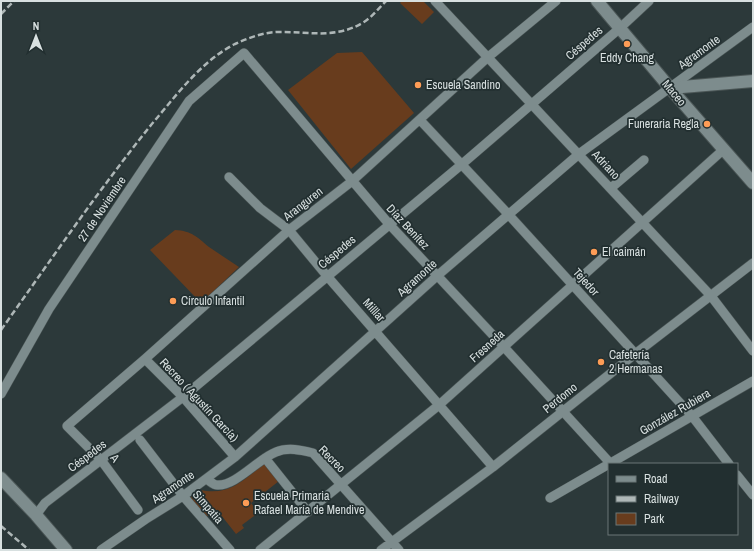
<svg xmlns="http://www.w3.org/2000/svg" width="754" height="551" font-family="'Archivo Narrow',sans-serif">
  <rect width="100%" height="100%" fill="#2c393a"/>
  <path fill="#683c1d" d="M402 1H423L434 12 422 24 400 3Z
    M362 52 414 113 351 169 288 90 337 53Z
    M175 230C192 231 197 237 209 247 219 254 229 260 239 267L201 303 150 250Z
    M265 463 279 481 251 503 258 513 242 525 244 528 236 534 217 510 207 516 190 498 200 490C230 496 243 480 265 463Z"/>
  <g fill="none" stroke-linecap="round" stroke-linejoin="round">
    <defs>
      <path id="street" d="M435 1 711 296 753 351
        M420 120 508 214 692 416 729 464
        M229 177 260 208 289 230 327 276 493 467
        M611 188 644 160
        M145 359 183 397 235 457
        M1 394 49 309 189 101 244 53 389 224 504 347 611 464
        M140 440 183 496 230 550
        M265 458 308 512
        M609 464 753 381
        M737 475 753 495
        M206 479C210 481 213 485 217 485 235 487 259 458 276 452 288 447 301 450 313 453L399 550
        M550 498 609 464
        M138 510 101 460 67 426 145 359 289 230 351 182 487 58 556 1
        M36 515 45 503 183 397 461 165 620 28 649 1
        M101 550 146 519 183 496 235 457 437 276 579 154 753 27
        M260 550 439 405 723 150
        M381 550 493 467 635 354 753 263"/>
      <path id="secondary" d="M597 1 670 88 753 183
        M670 88 753 81
        M1 478 36 515 66 550"/>
    </defs>
    <use href="#street" stroke="#4b5656" stroke-width="10"/>
    <use href="#secondary" stroke="#4b5656" stroke-width="14"/>
    <use href="#street" stroke="#7d8c8d" stroke-width="9"/>
    <use href="#secondary" stroke="#7d8c8d" stroke-width="12"/>
    <path stroke="#aeb7b7" stroke-width="2.5" stroke-dasharray="6 3" stroke-linecap="butt" d="M1 14 14 1
      M1 330C50 261 98 191 151 125 176 96 200 62 235 44 248 38 262 33 276 32 307 31 335 40 364 22 372 17 379 8 386 1
      M1 526 29 550"/>
  </g>
  <g fill="#fd9c56" stroke="#222f30" stroke-width="1.5">
    <circle cx="627" cy="44" r="4"/>
    <circle cx="418" cy="85" r="4"/>
    <circle cx="707" cy="124" r="4"/>
    <circle cx="594" cy="252" r="4"/>
    <circle cx="173" cy="301" r="4"/>
    <circle cx="601" cy="362" r="4"/>
    <circle cx="246" cy="503" r="4"/>
  </g>
  <g text-anchor="middle" stroke-width="3.5" stroke-linejoin="round" paint-order="stroke">
    <g font-size="12" fill="#d8e0e0" stroke="#222f30">
      <text transform="translate(584 43) rotate(-41)" y="4">Céspedes</text>
      <text transform="translate(699 52) rotate(-36)" y="4">Agramonte</text>
      <text transform="translate(674 93) rotate(50)" y="4">Maceo</text>
      <text transform="translate(606 165) rotate(47)" y="4">Adriano</text>
      <text transform="translate(303 204) rotate(-38)" y="4">Aranguren</text>
      <text transform="translate(102 209) rotate(-56)" y="4">27 de Noviembre</text>
      <text transform="translate(408 227) rotate(47)" y="4">Díaz Benítez</text>
      <text transform="translate(337 252) rotate(-40)" y="4">Céspedes</text>
      <text transform="translate(417 278) rotate(-42)" y="4">Agramonte</text>
      <text transform="translate(586 282) rotate(48)" y="4">Tejedor</text>
      <text transform="translate(374 310) rotate(48)" y="4">Milllar</text>
      <text transform="translate(487 346) rotate(-42)" y="4">Fresneda</text>
      <text transform="translate(560 398) rotate(-39)" y="4">Perdomo</text>
      <text transform="translate(199 400) rotate(47)" y="4">Recreo ( Agustín García)</text>
      <text transform="translate(675 412) rotate(-30)" y="4">González Rubiera</text>
      <text transform="translate(87 456) rotate(-37)" y="4">Céspedes</text>
      <text transform="translate(115 458) rotate(52)" y="4">A</text>
      <text transform="translate(332 459) rotate(45)" y="4">Recreo</text>
      <text transform="translate(173 487) rotate(-34)" y="4">Agramonte</text>
      <text transform="translate(208 507) rotate(49)" y="4">Simpatia</text>
    </g>
    <g font-size="12" fill="#d8e0e0" stroke="#222f30" text-anchor="start">
      <text x="627" y="62" text-anchor="middle">Eddy Chang</text>
      <text x="426" y="89">Escuela Sandino</text>
      <text x="699" y="128" text-anchor="end">Funeraria Regla</text>
      <text x="602" y="256">El caimán</text>
      <text x="181" y="305">Círculo Infantil</text>
      <text x="609" y="359">Cafetería<tspan x="609" dy="14">2 Hermanas</tspan></text>
      <text x="254" y="500">Escuela Primaria<tspan x="254" dy="14">Rafael María de Mendive</tspan></text>
    </g>
  </g>
  <rect width="754" height="551" fill="none" stroke="#d8e0e0" stroke-width="4"/>
  <rect x="608" y="463" width="130" height="72" fill="#222f30" stroke="#6b7676"/>
  <rect x="616" y="476" width="20" height="6" fill="#7d8c8d" stroke="#6b7676"/>
  <text x="644" y="483" font-size="12" fill="#d8e0e0">Road</text>
  <rect x="616" y="496" width="20" height="6" fill="#aeb7b7" stroke="#6b7676"/>
  <text x="644" y="503" font-size="12" fill="#d8e0e0">Railway</text>
  <rect x="616" y="513" width="20" height="12" fill="#683c1d" stroke="#6b7676"/>
  <text x="644" y="523" font-size="12" fill="#d8e0e0">Park</text>
  <g transform="translate(36 36)" stroke="#222f30" stroke-width="3" paint-order="stroke">
  <path d="M0-3L7 15L0 10L-7 15Z" fill="#d8e0e0"/>
  <text y="-6" font-size="11" font-weight="bold" text-anchor="middle" fill="#d8e0e0">N</text>
  </g>
</svg>
